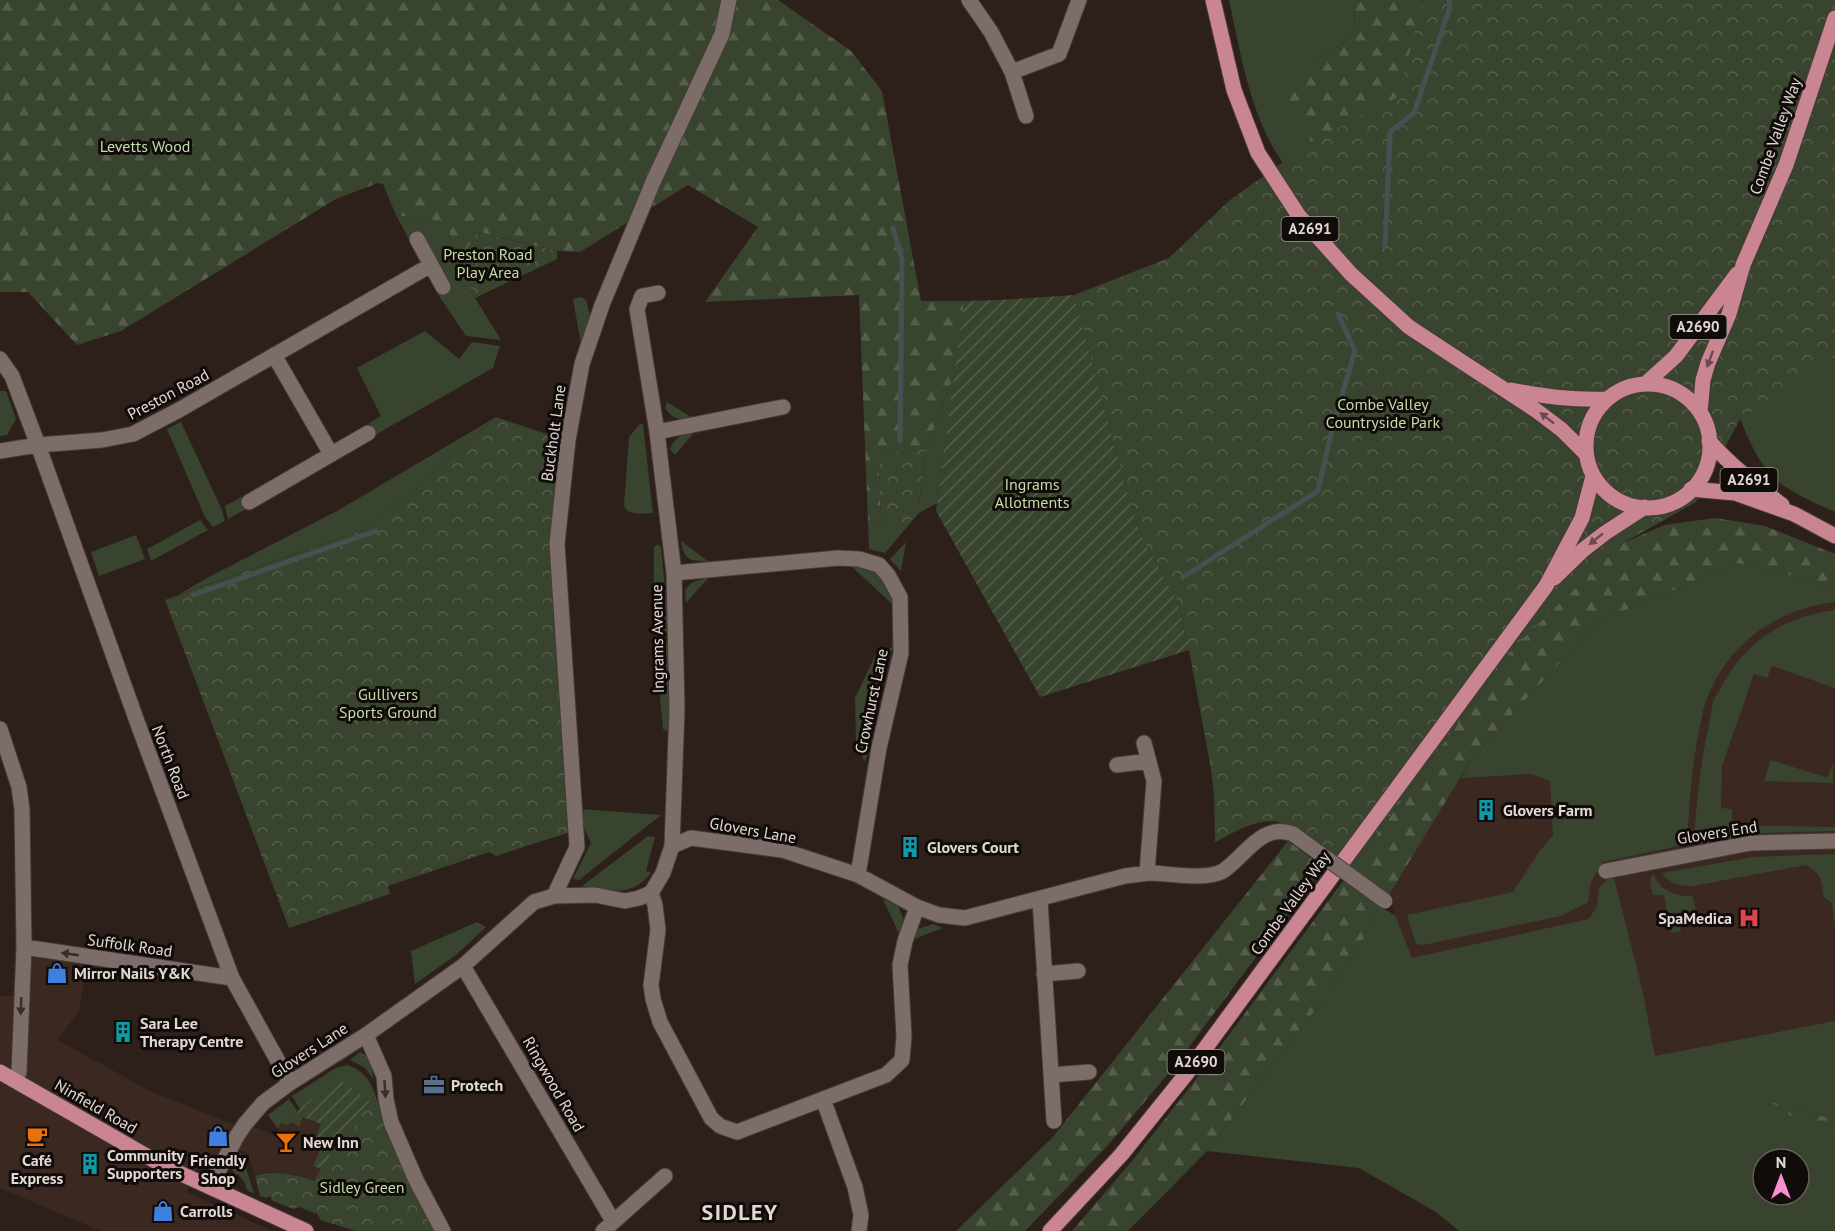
<svg xmlns="http://www.w3.org/2000/svg" width="1835" height="1231" font-family="'PT Sans',sans-serif">
  <defs>
    <pattern id="forest-firs" width="22" height="20" patternUnits="userSpaceOnUse" patternTransform="scale(1.5)"><rect width="22" height="20" fill="#39442e"/><path d="M5 1l3.5 6h-7zM16 11l3.5 6h-7z" fill="#555e4b"/></pattern>
    <pattern id="park-crowns" width="20" height="18" patternUnits="userSpaceOnUse" patternTransform="scale(1.5)"><rect width="20" height="18" fill="#39442e"/><path d="M2 6a3 3 0 1 1 6 0M12 15a3 3 0 1 1 6 0" fill="none" stroke="#555e4b"/></pattern>
    <pattern id="garden-furrows" width="10" height="10" patternUnits="userSpaceOnUse" patternTransform="scale(1.5)"><rect width="10" height="10" fill="#39442e"/><path d="M-1 1l2-2M0 10L10 0M9 11l2-2" fill="none" stroke="#555e4b"/></pattern>
  </defs>
  <rect width="100%" height="100%" fill="#2d201b"/>
  <path fill="#3a2821" d="M1835 590V1025L1639 1062 1390 1032 1395 915 1389 895 1474 755 1598 622Z
    M31 955 87 963 79 1011 58 1040 150 1091 237 1126 258 1128 276 1136 281 1123 288 1126 297 1111 371 1102 314 1182 297 1175 284 1173 266 1172 255 1176 247 1153 227 1143 213 1164 196 1170 187 1192 272 1231H101L0 1188V996H30Z"/>
  <path fill="#39442e" fill-rule="evenodd" d="M1229 0H1354L1355 36 1311 63 1399 97 1423 0 1441 116 1283 163C1250 116 1241 55 1229 0Z
    M1835 96V512C1817 504 1787 491 1773 477 1758 462 1748 438 1740 419Z
    M396 215 450 223 451 245 464 253 458 263 460 267 475 298 501 340 466 336 437 293 450 286 423 234 410 241Z
    M582 297 586 300 592 322 582 350 573 299Z
    M425 331 459 359 472 342 500 346 493 368 375 435 369 423 381 416 357 368Z
    M955 373 937 503 919 513 885 553 869 549 868 521 875 522 881 518 888 524 918 511 926 449Z
    M0 391H6L16 419 7 435 0 436Z
    M667 402 691 417V420C679 420 671 418 665 408Z
    M496 417 417 488 362 530 178 595 207 578 337 511Z
    M181 422 221 508 225 521 213 527 205 517 167 429Z
    M640 424H643L653 513C642 513 628 517 624 505L629 437Z
    M693 432V434L675 455 670 449C674 438 682 434 693 432Z
    M242 497 248 508 228 519 225 506Z
    M200 520 208 530 151 561 147 549Z
    M136 535 145 559 99 576 91 552Z
    M681 541 709 562C691 560 684 562 681 541Z
    M906 542 901 571 890 559Z
    M658 544 661 547 669 632 662 635 654 632V547Z
    M1737 563 1803 578 1835 590V602C1777 609 1728 643 1707 699 1703 707 1702 717 1700 726 1692 764 1689 805 1687 844L1603 862 1591 882 1588 902 1561 916 1423 945 1416 944 1407 915 1513 892 1539 852 1553 835 1550 781 1531 774 1461 778 1474 755 1598 622Z
    M850 565 877 570 892 596V604Z
    M709 577 686 603 685 590 691 583Z
    M1835 610V688L1772 666 1767 678 1754 674 1722 766 1721 808 1732 809V825L1835 827V831L1764 833 1694 844C1696 805 1700 767 1708 729 1710 721 1711 711 1713 702 1716 695 1721 689 1724 682 1749 638 1786 617 1835 610Z
    M662 640 669 643V728L666 731 663 729 655 643Z
    M893 646 889 659 883 661 862 745 868 751 865 762 856 744 855 698 874 658Z
    M1771 760 1828 778 1832 765H1833V783L1764 781Z
    M580 809 661 815 579 880 573 879 591 843 582 823Z
    M648 836 655 837 646 871 651 873C630 899 611 890 582 886Z
    M1835 854V926L1832 903 1824 897C1821 880 1822 874 1806 865L1693 886C1680 886 1670 884 1662 873L1753 857Z
    M1654 875C1660 891 1677 897 1693 896L1697 916 1679 920 1681 931 1671 933 1664 895H1653L1650 884 1651 876Z
    M1614 878 1642 988 1655 1056 1835 1021V1120L1773 1103 1835 1144V1231H1459L1436 1212 1359 1168 1207 1151 1315 1010 1359 947 1380 907 1395 915 1412 958 1589 919 1597 906 1599 887 1608 879ZM1763 1159H1799V1195H1763Z
    M883 899 898 906 904 920 899 934Z
    M477 922 486 927 456 955 415 984 411 951Z
    M933 924 943 928 914 939 918 929Z
    M360 1052 369 1057 374 1080 365 1068 350 1060Z
    M347 1065C361 1069 371 1080 375 1094L371 1102 336 1078 300 1109 292 1096 336 1068Z
    M289 1099 297 1111 288 1126 281 1123 278 1129 268 1115Z
    M237 1152 241 1153 254 1193 249 1192 245 1186 246 1184 238 1174 236 1175 230 1167Z"/>
  <path fill="url(#forest-firs)" d="M0 0H778L851 51 882 91 921 301H964L955 373 926 449 879 456 881 518 875 522 868 521 859 295 705 302 758 227 688 185 580 252 557 251 479 232 464 253 451 245 449 223 396 215 383 184 378 183 336 199 121 331 77 345 28 292H0Z
    M1354 0H1423L1399 97 1311 142 1286 107 1291 80 1311 63 1355 36Z
    M1715 518 1765 526 1835 554V590L1803 578 1737 563 1598 622 1474 755 1389 895 1352 868 1514 647 1577 586 1623 543 1665 525Z
    M1288 841 1323 867 1177 1063 1109 1144 1025 1231H956L1052 1138Z
    M1343 881 1380 907 1359 947 1315 1010 1207 1151 1128 1231H1072L1132 1161 1197 1078Z
    M1771 1102 1835 1120V1144L1829 1142Z"/>
  <path fill="url(#park-crowns)" d="M1423 0H1835V357L1740 419 1696 502 1623 543 1514 647 1352 868C1329 852 1293 816 1263 822 1246 824 1230 835 1215 842L1214 795 1211 769 1189 650 1176 597 1164 578 1140 532 1125 485 1074 295 1169 258 1230 200 1311 142 1398 97Z
    M478 232 557 251V259L475 298 458 263Z
    M496 417 564 440 552 547 570 816 567 833 496 856 489 852 388 886 390 894 289 928 165 600 362 530 417 488Z
    M926 449 918 511 907 524H888L881 518 879 456Z
    M375 1094 385 1123 406 1175 437 1231H356L321 1220 317 1214 299 1207 293 1209 271 1200 272 1198 268 1196 267 1198 260 1196 255 1176C275 1169 294 1174 314 1181L335 1146 342 1142 371 1102Z"/>
  <path fill="url(#garden-furrows)" d="M1074 295 1125 485 1140 532 1164 578 1176 597 1189 650 1040 697 936 511 964 301 1000 300Z
    M336 1077 371 1102 342 1142 335 1146 322 1169 313 1166 321 1148 313 1144 321 1124 303 1117 299 1126 290 1122 300 1109Z"/>
  <g fill="none" stroke-linecap="round" stroke-linejoin="round">
    <path stroke="#455151" stroke-width="5" d="M893 228 902 259 900 441
      M1385 247 1390 132 1414 113 1450 7 1449 0
      M1183 577 1318 491 1333 425 1355 351 1338 314
      M193 595 376 531"/>
    <defs>
      <path id="minor" d="M969 0 991 32 1012 72 1026 116
        M1012 72 1059 54 1079 0
        M417 239 443 287
        M658 293 642 296 637 309 657 432 674 573 677 709 672 846
        M274 355 331 454
        M0 359 12 376 38 445 139 727 232 978 290 1083
        M657 432 783 407
        M0 451 38 445 102 440 133 434 179 410 431 265
        M249 502 368 433
        M674 573 838 558 859 559 879 565 888 575 900 597 901 653 879 748 858 875
        M0 729 19 787 22 809 24 947 19 1072 14 1080
        M1144 743 1154 781 1147 873
        M1117 765 1149 761
        M1606 871 1751 843 1835 841
        M651 893 655 905 658 930 651 985 653 999 660 1022 711 1118 720 1126 737 1132 886 1075 902 1060 904 1036 900 965 905 941 917 907
        M554 896 577 847 557 544 568 440 582 364 602 305 653 182 722 34 729 0
        M1040 900 1054 1121
        M24 947 232 978
        M463 966 613 1221
        M1044 974 1078 971
        M366 1035 384 1076 386 1099 391 1122 416 1180 443 1231
        M1051 1075 1089 1072
        M823 1099 855 1187 861 1215 859 1231
        M210 1187 237 1136 245 1124 263 1103 290 1083 366 1035 463 966 534 902 554 896 595 895 625 901 639 898 651 893 663 873 672 846 691 838 782 850 858 875 917 907 939 915 965 918 1125 876C1133 875 1141 874 1149 873 1169 873 1205 881 1223 871 1245 857 1261 822 1293 834
        M603 1231 665 1176"/>
      <path id="primary" d="M1213 0 1234 90 1258 153 1299 216 1351 274 1409 327 1537 411 1562 430 1586 454
        M1645 384 1676 356 1737 274
        M1586 446a62 62 0 1 1 124 0a62 62 0 1 1-124 0Z
        M1511 390C1546 397 1572 400 1607 399
        M1700 412 1703 380 1708 363 1729 314 1743 265 1786 165 1835 18
        M1709 441C1731 466 1756 485 1782 505
        M1691 489 1735 493 1794 514 1835 536
        M1554 578 1583 550 1605 533 1645 507
        M0 1072 164 1166 306 1231
        M1050 1231 1121 1155 1187 1073 1546 586 1582 518 1593 476"/>
    </defs>
    <use href="#minor" stroke="#453b38" stroke-width="17"/>
    <use href="#primary" stroke="#453b38" stroke-width="17"/>
    <use href="#minor" stroke="#7d6d68" stroke-width="15"/>
    <use href="#primary" stroke="#ca8592" stroke-width="15"/>
    <defs>
      <path id="minor-bridge" d="M1293 834 1385 901"/>
    </defs>
    <use href="#minor-bridge" stroke="#453b38" stroke-width="17" stroke-linecap="butt"/>
    <use href="#minor-bridge" stroke="#7d6d68" stroke-width="15"/>
  </g>
  <defs><path id="oneway-solid" d="M-6-.8H1V-3.2L6.5 0L1 3.2V.8H-6Z" transform="scale(1.5)"/></defs>
  <g fill="#6e484e">
    <use href="#oneway-solid" transform="translate(1710 359) rotate(110)"/>
    <use href="#oneway-solid" transform="translate(1547 418) rotate(-142)"/>
    <use href="#oneway-solid" transform="translate(1596 539) rotate(141)"/>
  </g>
  <g fill="#372d2a">
    <use href="#oneway-solid" transform="translate(70 954) rotate(-172)"/>
    <use href="#oneway-solid" transform="translate(21 1006) rotate(92)"/>
    <use href="#oneway-solid" transform="translate(385 1089) rotate(86)"/>
  </g>
  <defs>
    <symbol id="building-bare" viewBox="-9 -9 18 18"><path d="M-4-6H4V6H1V3H-1V6H-4ZM-2.5-4.3h1.7v1.8h-1.7ZM.8-4.3h1.7v1.8H.8ZM-2.5-1h1.7V.8h-1.7ZM.8-1h1.7V.8H.8Z" fill="#0f9aa8" stroke="#110b09" stroke-width="2.5" paint-order="stroke"/></symbol>
    <symbol id="hospital-bare" viewBox="-9 -9 18 18"><path d="M-5-5h3v3.5h4V-5h3V5h-3V1.5h-4V5h-3Z" fill="#e0444e" stroke="#110b09" stroke-width="2.5" paint-order="stroke"/></symbol>
    <symbol id="shop-bare" viewBox="-9 -9 18 18"><path d="M-5-2.5h2.3a2.7 3.5 0 0 1 5.4 0H5L5.5 6h-11ZM-1.5-2.5h3a1.5 2.3 0 0 0-3 0Z" fill="#3f7fe0" stroke="#110b09" stroke-width="2.5" paint-order="stroke"/></symbol>
    <symbol id="office-bare" viewBox="-9 -9 18 18"><path d="M-6-3h4V-5.5h4V-3h4V5H-6ZM-1-4.5V-3h2v-1.5ZM-6 0V1H6V0Z" fill="#5c6f8a" stroke="#110b09" stroke-width="2.5" paint-order="stroke"/></symbol>
    <symbol id="cafe-bare" viewBox="-9 -9 18 18"><path d="M-5.5-4.5H6V0H3Q3 3.5 0 3.5H-2.5Q-5.5 3.5-5.5 0ZM3-3.2v2h1.7v-2ZM-6 4.5H4V6H-6Z" fill="#e8710a" stroke="#110b09" stroke-width="2.5" paint-order="stroke"/></symbol>
    <symbol id="bar-bare" viewBox="-9 -9 18 18"><path d="M-6-5H6L.8 .8V4.5H3.5V6h-7V4.5H-.8V.8Z" fill="#e8710a" stroke="#110b09" stroke-width="2.5" paint-order="stroke"/></symbol>
  </defs>
  <g fill-rule="evenodd">
    <use href="#building-bare" x="1471" y="795" width="30" height="30"/>
    <use href="#building-bare" x="895" y="832" width="30" height="30"/>
    <use href="#hospital-bare" x="1734" y="903" width="30" height="30"/>
    <use href="#shop-bare" x="42" y="958" width="30" height="30"/>
    <use href="#building-bare" x="108" y="1017" width="30" height="30"/>
    <use href="#office-bare" x="419" y="1070" width="30" height="30"/>
    <use href="#cafe-bare" x="22" y="1121" width="30" height="30"/>
    <use href="#shop-bare" x="203" y="1121" width="30" height="30"/>
    <use href="#bar-bare" x="271" y="1127" width="30" height="30"/>
    <use href="#building-bare" x="75" y="1149" width="30" height="30"/>
    <use href="#shop-bare" x="148" y="1196" width="30" height="30"/>
  </g>
  <g text-anchor="middle" stroke-width="6" stroke-linejoin="round" paint-order="stroke">
    <g fill="#110b09" stroke="#a39a98" stroke-width="1.5">
      <rect x="1281.5" y="217" width="57" height="24" rx="4.5"/>
      <rect x="1669.5" y="315" width="57" height="24" rx="4.5"/>
      <rect x="1720.5" y="468" width="57" height="24" rx="4.5"/>
      <rect x="1167.5" y="1050" width="57" height="24" rx="4.5"/>
    </g>
    <g font-size="15" font-weight="bold" fill="#e1d8d5">
      <text x="1310" y="234">A2691</text>
      <text x="1698" y="332">A2690</text>
      <text x="1749" y="485">A2691</text>
      <text x="1196" y="1067">A2690</text>
    </g>
    <g font-size="16" fill="#e1d8d5" stroke="#110b09">
      <text transform="translate(1775 136) rotate(-70)" y="6">Combe Valley Way</text>
      <text transform="translate(168 394) rotate(-28)" y="6">Preston Road</text>
      <text transform="translate(553 433) rotate(-82)" y="6">Buckholt Lane</text>
      <text transform="translate(657 639) rotate(-91)" y="6">Ingrams Avenue</text>
      <text transform="translate(871 701) rotate(-78)" y="6">Crowhurst Lane</text>
      <text transform="translate(171 762) rotate(69)" y="6">North Road</text>
      <text transform="translate(753 830) rotate(10)" y="6">Glovers Lane</text>
      <text transform="translate(1717 832) rotate(-9)" y="6">Glovers End</text>
      <text transform="translate(1290 903) rotate(-54)" y="6">Combe Valley Way</text>
      <text transform="translate(130 945) rotate(8)" y="6">Suffolk Road</text>
      <text transform="translate(309 1050) rotate(-33)" y="6">Glovers Lane</text>
      <text transform="translate(554 1084) rotate(60)" y="6">Ringwood Road</text>
      <text transform="translate(96 1106) rotate(30)" y="6">Ninfield Road</text>
    </g>
    <g font-size="16" fill="#c2dea8" stroke="#110b09">
      <text x="145" y="152">Levetts Wood</text>
      <text x="488" y="260">Preston Road<tspan x="488" dy="18">Play Area</tspan></text>
      <text x="1383" y="410">Combe Valley<tspan x="1383" dy="18">Countryside Park</tspan></text>
      <text x="1032" y="490">Ingrams<tspan x="1032" dy="18">Allotments</tspan></text>
      <text x="388" y="700">Gullivers<tspan x="388" dy="18">Sports Ground</tspan></text>
      <text x="362" y="1193">Sidley Green</text>
    </g>
    <g font-size="16" font-weight="bold" fill="#e1d8d5" stroke="#110b09" text-anchor="start">
      <text x="1503" y="816">Glovers Farm</text>
      <text x="927" y="853">Glovers Court</text>
      <text x="1732" y="924" text-anchor="end">SpaMedica</text>
      <text x="74" y="979">Mirror Nails Y&amp;K</text>
      <text x="140" y="1029">Sara Lee<tspan x="140" dy="18">Therapy Centre</tspan></text>
      <text x="451" y="1091">Protech</text>
      <text x="303" y="1148">New Inn</text>
      <text x="107" y="1161">Community<tspan x="107" dy="18">Supporters</tspan></text>
      <text x="37" y="1166" text-anchor="middle">Café<tspan x="37" dy="18">Express</tspan></text>
      <text x="218" y="1166" text-anchor="middle">Friendly<tspan x="218" dy="18">Shop</tspan></text>
      <text x="180" y="1217">Carrolls</text>
    </g>
    <g font-size="22" font-weight="bold" letter-spacing="1.5" fill="#e1d8d5" stroke="#110b09">
      <text x="740" y="1220">SIDLEY</text>
    </g>
  </g>
  <g transform="translate(1781 1177)"><circle r="28" fill="#110b09" stroke="#645d5b" stroke-width="1.5"/>
  <path d="M0-4.5L10 22L0 15L-10 22Z" fill="#f690cf"/>
  <text y="-9" font-size="16" font-weight="bold" text-anchor="middle" fill="#e1d8d5">N</text>
  </g>
</svg>
